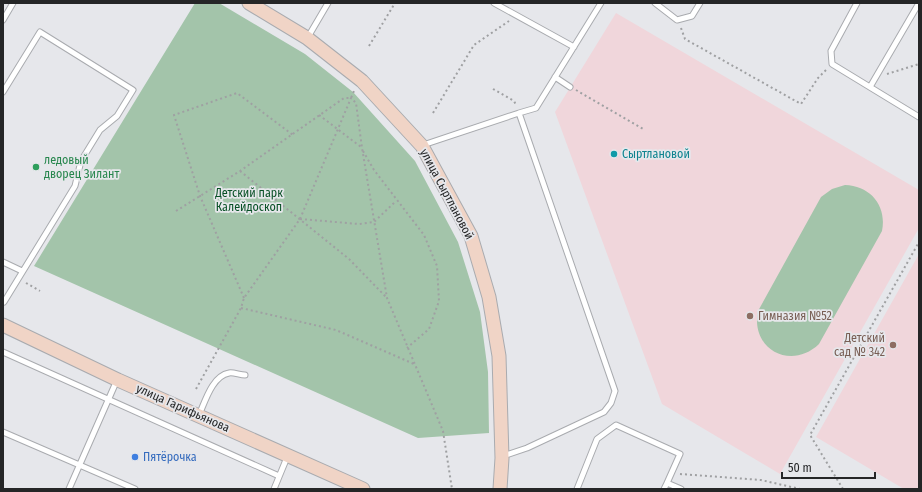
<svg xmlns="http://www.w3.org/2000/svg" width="922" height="492" font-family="'Fira Sans Condensed',sans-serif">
  <rect width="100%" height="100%" fill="#e6e7eb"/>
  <path fill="#f0d6db" d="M616 13 919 190V228L780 474 662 404 555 112Z
    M919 254V489H904L816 437Z"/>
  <path fill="#a3c4aa" d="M195 3H219L305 54 353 92 415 161 458 242 480 312 488 372 489 433 418 438 34 266Z
    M845 185C871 186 887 206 882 231L819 344C791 371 750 349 758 311L821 197 832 189Z"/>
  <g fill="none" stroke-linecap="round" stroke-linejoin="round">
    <defs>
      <path id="lane" d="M494 3 574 47
        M655 3 677 20 692 16 700 3
        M857 3 831 51 832 64 919 117
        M3 20 13 3
        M308 37 328 3
        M555 77 570 87
        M870 87 919 3
        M3 92 40 32 133 90 117 116 100 130 81 161 75 186 4 302
        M519 113 536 108 601 3
        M423 145 519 113 615 391 611 403 604 412 527 448 503 456
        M3 262 22 271
        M3 352 279 476
        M199 415C205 402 212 376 229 373 233 372 240 375 245 375
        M3 432 135 489
        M69 489 117 380
        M274 489 288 455
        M577 489 597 439 616 425 680 454 667 483
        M664 489 667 483 681 489"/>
      <path id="secondary" d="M249 3 307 38 362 81 422 146 471 236 489 297 499 356 502 458 500 489
        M3 325 118 380 363 489"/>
    </defs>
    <use href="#lane" stroke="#a9abaf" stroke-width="7"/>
    <use href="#secondary" stroke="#a9abaf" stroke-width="15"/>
    <path stroke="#9fa0a2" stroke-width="2" stroke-dasharray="2 3" stroke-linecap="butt" d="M681 28 685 39 801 104 818 78 826 70
      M369 46 395 3
      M887 74 919 64
      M493 89 514 101 516 105
      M576 90 643 129
      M433 113 474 45 509 21
      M319 115 361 147
      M363 151 374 170 424 235 437 266 439 301 429 329 407 348
      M240 171 349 259 386 297
      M176 211 240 171 344 98H351L354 91
      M300 219 359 224 374 222 396 201
      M26 283 40 291
      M244 298 200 196 174 115 237 93 293 135
      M241 308 336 330 414 364
      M196 389 241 308 244 298 300 219 351 98 356 103 362 148 387 298 443 431 452 489
      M680 474 761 480 800 489
      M843 489 810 435 919 242"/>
    <use href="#lane" stroke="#fff" stroke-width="5"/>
    <use href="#secondary" stroke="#f0d4c6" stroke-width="13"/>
  </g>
  <circle fill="#0f9aa8" stroke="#e6e7eb" stroke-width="1.5" cx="614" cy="154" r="4"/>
  <circle fill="#2e9e5b" stroke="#e6e7eb" stroke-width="1.5" cx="36" cy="167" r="4"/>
  <g fill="#8d6e63" stroke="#e6e7eb" stroke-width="1.5">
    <circle cx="750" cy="316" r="4"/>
    <circle cx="893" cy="345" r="4"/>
  </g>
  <circle fill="#3f7fe0" stroke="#e6e7eb" stroke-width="1.5" cx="135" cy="457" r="4"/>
  <g text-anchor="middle" stroke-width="3.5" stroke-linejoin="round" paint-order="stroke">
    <g font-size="12" fill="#0d838f" stroke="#e6e7eb" text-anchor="start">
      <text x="622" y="158">Сыртлановой</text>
    </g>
    <g font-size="12" fill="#27864d" stroke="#e6e7eb" text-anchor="start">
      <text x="44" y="164">ледовый<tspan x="44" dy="14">дворец Зилант</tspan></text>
    </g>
    <g font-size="12" fill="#075025" stroke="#e6e7eb">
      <text x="249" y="197">Детский парк<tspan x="249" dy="14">Калейдоскоп</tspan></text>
    </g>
    <g font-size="12" fill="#252627" stroke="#e6e7eb">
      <text transform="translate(447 194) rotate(62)" y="4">улица Сыртлановой</text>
      <text transform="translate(183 408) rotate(24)" y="4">улица Гарифьянова</text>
    </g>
    <g font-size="12" fill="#785e54" stroke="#e6e7eb" text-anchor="start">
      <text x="758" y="320">Гимназия №52</text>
      <text x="885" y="342" text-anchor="end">Детский<tspan x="885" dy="14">сад № 342</tspan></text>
    </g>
    <g font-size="12" fill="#366cbe" stroke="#e6e7eb" text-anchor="start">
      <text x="143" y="461">Пятёрочка</text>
    </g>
  </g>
  <rect width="922" height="492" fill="none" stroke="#252627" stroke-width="8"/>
  <path d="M782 472v6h93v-6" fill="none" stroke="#252627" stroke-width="2"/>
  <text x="788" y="472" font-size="12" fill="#252627" stroke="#e6e7eb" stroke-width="3" paint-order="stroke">50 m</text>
</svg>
